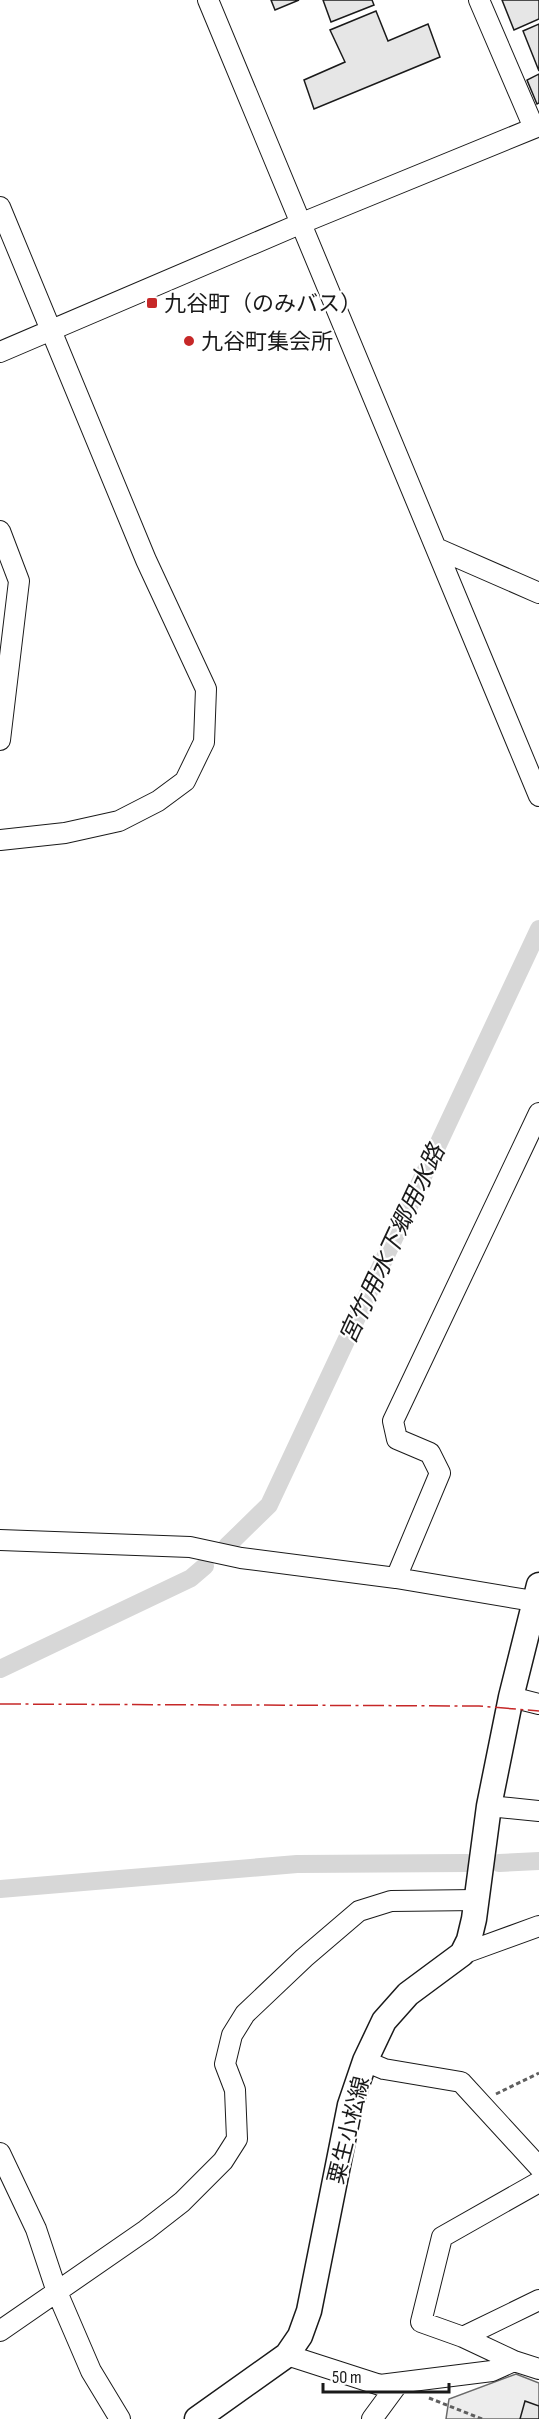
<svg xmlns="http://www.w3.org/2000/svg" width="539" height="2419" font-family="'Sofia Sans Condensed','Noto Sans JP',sans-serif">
  <rect width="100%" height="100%" fill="#fff"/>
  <path fill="#ededed" stroke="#6a6a6a" stroke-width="1.5" d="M516 2374 539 2383V2419H446L449 2399Z"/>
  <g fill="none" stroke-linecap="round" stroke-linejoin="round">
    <path stroke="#d7d7d7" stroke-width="18" d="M227 1546 269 1505 539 929
      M0 1669 191 1578 205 1566
      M499 1863 539 1861
      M0 1889 297 1864 468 1863"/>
  </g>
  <path fill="#e6e6e6" stroke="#1a1a1a" stroke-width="1.5" d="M271 0H299L275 10Z
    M323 0H372L374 5 331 22Z
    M502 0H539V19L514 30Z
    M376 11 388 41 428 24 440 57 314 109 304 80 345 62 330 30Z
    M539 24V71L523 31Z
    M539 74V103L537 104 527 80Z
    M525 2401 539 2406V2419H520Z"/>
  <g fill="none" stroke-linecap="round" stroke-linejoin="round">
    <defs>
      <path id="minor" d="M208 0 539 796
        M479 0 534 128
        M0 207 146 560 206 689 204 742 185 781 158 801 119 821 65 833 0 840
        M0 352 302 223 539 126
        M0 531 19 581 0 740
        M436 548 539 593
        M0 1540 190 1547 241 1558 396 1578 539 1602
        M396 1578 440 1473 430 1453 397 1439 393 1421 539 1113
        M511 1697 539 1704
        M489 1806 539 1811
        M462 1954 539 1926
        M365 2061 384 2069 461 2082 539 2167
        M0 2153 36 2229 57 2292 91 2371 120 2419
        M0 2331 146 2230 182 2202 223 2161 237 2139 235 2090 225 2064 232 2035 245 2014 304 1958 359 1911 391 1901 477 1900
        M463 2337 539 2300
        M287 2355 380 2385 492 2371 514 2361 539 2369
        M514 2361 463 2337 421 2322 442 2237 539 2182
        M372 2419 397 2385"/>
      <path id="major" d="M197 2419 287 2355 300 2336 309 2311 350 2105 365 2061 384 2021 408 1994 462 1954 469 1940 474 1919 489 1806 511 1697 539 1585"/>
    </defs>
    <use href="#minor" stroke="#1a1a1a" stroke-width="22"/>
    <use href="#major" stroke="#1a1a1a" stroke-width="27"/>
    <path stroke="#5f5f5f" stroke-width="3" stroke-dasharray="4.5 3" stroke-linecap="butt" d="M496 2094 539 2073
      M429 2398 482 2419"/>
    <use href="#minor" stroke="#fff" stroke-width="20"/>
    <use href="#major" stroke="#fff" stroke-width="24"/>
    <path stroke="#c62828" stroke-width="1.5" stroke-dasharray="21 4.5 3 4.5" stroke-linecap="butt" d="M0 1704 479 1706 539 1711"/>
  </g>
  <g fill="#c62828" stroke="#fff" stroke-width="2">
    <rect x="146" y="297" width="12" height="12" rx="3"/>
    <circle cx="189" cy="341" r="6"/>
  </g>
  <g text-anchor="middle" stroke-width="4.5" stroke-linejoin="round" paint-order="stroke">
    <g font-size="22" fill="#1a1a1a" stroke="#fff" text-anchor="start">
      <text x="164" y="311">九谷町（のみバス）</text>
      <text x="201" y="349">九谷町集会所</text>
    </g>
    <g font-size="22" fill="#1a1a1a" stroke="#fff">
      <text transform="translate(348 2130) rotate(-76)" y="8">粟生小松線</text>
    </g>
    <g font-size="24" font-style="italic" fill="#1a1a1a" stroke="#fff">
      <text transform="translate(392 1244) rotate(-65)" y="8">宮竹用水下郷用水路</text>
    </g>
  </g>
  <path d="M323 2383v9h126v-9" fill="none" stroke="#1a1a1a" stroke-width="3"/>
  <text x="332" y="2383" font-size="18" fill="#1a1a1a" stroke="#ffffff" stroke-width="4.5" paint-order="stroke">50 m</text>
</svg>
